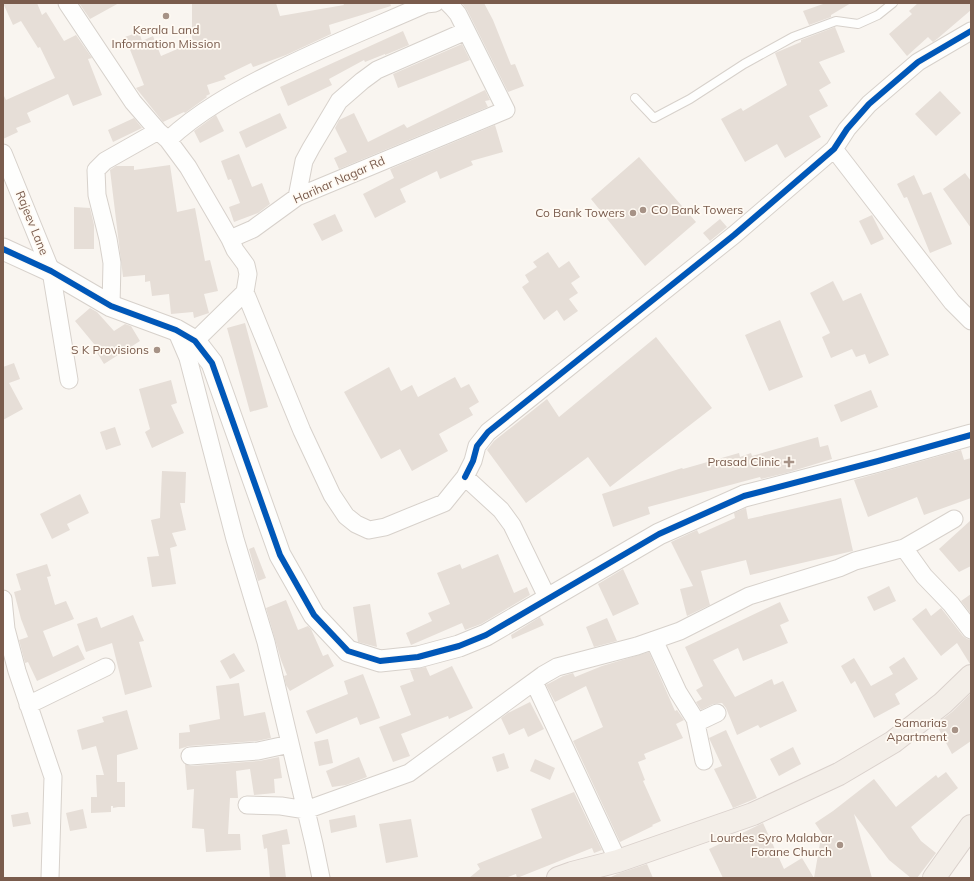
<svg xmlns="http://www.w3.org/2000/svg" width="974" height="881" font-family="Mulish,sans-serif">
  <rect width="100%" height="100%" fill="#f9f5f0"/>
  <path fill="#e6ded7" d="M3 3H37L42 15 46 12 64 41 76 35 92 58 88 59 102 95 73 106 68 94 27 113 31 122 16 128 18 132 3 139V96H4L6 100 55 78 40 47 38 48 21 21 13 25Z
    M79 3H119L90 19Z
    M192 3H276L280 16 344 5 343 3H390L391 6 329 25 331 34 286 55 253 67 251 63 224 76 226 79 207 85 210 94 206 96 207 97 185 113 184 112 163 122 136 88 144 85 125 37 139 32 142 41 153 36 161 56 189 44V43L192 41Z
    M462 3H484L493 20 511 65 515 64 524 86 508 92 467 10Z
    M826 3H851L831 15V17L809 25 803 11Z
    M918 3H971V10L937 39 933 42 928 37 907 56 889 34 912 14 909 11Z
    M835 27 845 52 819 62 831 83 819 90 828 106 809 116 821 137 785 158 777 144 745 162 721 119 741 108 743 111 787 85 775 53 801 42V40Z
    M403 31 409 45 385 55V54L365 62 364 60 329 79 332 85 288 106 280 87Z
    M462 44 470 60 398 88 393 74Z
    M485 90 490 100 485 101 488 107 339 169 334 158 347 152 335 128 339 120 354 113 368 142 404 124 407 128Z
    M940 91 961 113 936 136 915 114Z
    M280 113 287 128 246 148 239 132Z
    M216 115 224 131 200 143 194 131Z
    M134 118 142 128 113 142 108 130Z
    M495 125 503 152 471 161 473 165 440 179 437 171 400 189 406 202 375 218 363 194 394 178 390 169Z
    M239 154 252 187 262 183 270 204 258 213 234 222 229 207 240 203 231 179 228 180 221 161Z
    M639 157 696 222 645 266 591 199Z
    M170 165 177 212 195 208 205 261 210 260 218 291 204 294 209 313 194 318 193 312 171 314 169 294 152 296 150 281 145 282V275L123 277 110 170 116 166H134V170Z
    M965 173 971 181V228L943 189Z
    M914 175 923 195 931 192 952 244 930 253 907 197 904 198 897 184Z
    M74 207 90 208 94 225V249H74Z
    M335 214 343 231 322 241 313 224Z
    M872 215 884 239 871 245 859 221Z
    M720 219 727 227 710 241 703 233Z
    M548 252 559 268 569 261 580 277 571 283 578 293 569 299 578 311 564 321 557 310 544 320 522 287 529 282 525 275 537 267 533 262Z
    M833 281 843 301 861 293 889 355 869 364 865 354 856 357 852 349 831 358 822 337 830 333 810 293Z
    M90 308 97 312 114 331 125 324 131 326 140 341 104 364 96 351 99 350 75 321Z
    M780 320 803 377 769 391 745 335Z
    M245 323 268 407 250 412 227 328Z
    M656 337 712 408 610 487 588 457 526 503 487 450 494 441 547 399 559 417Z
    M14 363 20 379 9 383 23 409 3 420V367Z
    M389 367 401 391 412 385 418 397 455 377 461 388 469 384 479 402 469 408 473 415 439 434 448 451 412 471 400 449 381 459 344 392Z
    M171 380 177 403 171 405 184 433 152 448 145 432 150 429 139 389Z
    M871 390 878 407 841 422 834 405Z
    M115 427 121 445 106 450 100 432Z
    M818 437 820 447 828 445 832 459 786 473 761 479 760 477 648 507 650 514 613 527 602 494 682 468 683 469 739 453 740 457 751 453 752 456Z
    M961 450 964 460 971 458V498L924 515 917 497 868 517 854 480Z
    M162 471 186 472 185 503H180L186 530 172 533 177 546 170 548 176 584 152 587 147 557 159 556 151 520 160 518Z
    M80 494 89 513 67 524 70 530 52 539 40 514Z
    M841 498 853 551 750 575 746 560 701 571 710 605 687 616 680 589 693 586 671 542 697 530 699 534 735 518 734 513 746 508 748 519Z
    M971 520V566L959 572 939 549Z
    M254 547 266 578 258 581 249 549Z
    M498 554 514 593 527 587 530 595 481 624 465 630 462 623 411 645 406 633 432 621 428 613 450 604 437 573 460 564 462 569Z
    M47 564 51 576 47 577 55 605 66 601 74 619 43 631 53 657 78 645 85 659 37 681 28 662 25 663 19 640 28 637 21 619 14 592 21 590 16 574Z
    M623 569 639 604 613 616 598 584Z
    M889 586 896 601 874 611 867 597Z
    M971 594V614L961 601Z
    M286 600 298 630 308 626 311 629 323 656 328 654 334 666 290 691 286 685 284 676 287 675 281 660 266 608Z
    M780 602 789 621 780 625 788 643 743 661 738 648 713 660 735 697 772 679 774 685 783 681 797 711 760 728 758 725 737 735 726 708 722 703 713 704 701 710 696 702 702 699 696 690 703 686 685 647Z
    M370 604 377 647 358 642 353 607Z
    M926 608 931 616 941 608 963 636 967 639 971 640V664H970L957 643 941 656 912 619Z
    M133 615 144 641 139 642 152 687 125 695 112 643 86 652 77 624 97 617 101 628Z
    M540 617 544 625 512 639 511 635Z
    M607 618 617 641 594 647 586 627Z
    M649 652 675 711 677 710 684 720 676 724 683 738 644 754 646 759 638 762 645 780 643 781 661 821 652 825 653 826 620 842 573 741 603 727 586 686 555 702 546 685 563 676 573 673 575 677 602 666Z
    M234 653 245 671 230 679 220 661Z
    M904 657 918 679 895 694 900 704 874 718 855 681 851 684 841 666 854 658 871 686 893 674 889 667Z
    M452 666 473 708 449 719 448 716 401 734 410 756 393 762 379 727 411 715 400 686 414 681 410 670 426 667 430 676Z
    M363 674 380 718 360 725 357 717 316 734 306 711 348 694 344 681Z
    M239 683 244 716 265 712 271 738 257 741 189 746 179 749V733L190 732 189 725 220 719 216 686Z
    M971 693V741L952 754 936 724 952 712Z
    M530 702 544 729 528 737 524 728 509 735 501 718 508 713Z
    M127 710 138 749 117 755V782H125V807H118L113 808V806H111V812L91 813V797H97L96 775H104L96 746 82 750 77 730 104 722 102 717Z
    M726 730 757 798 733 808 714 769 722 766 709 738Z
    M328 739 333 763 319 766 314 742Z
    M793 747 801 764 779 776 770 759Z
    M504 753 509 768 497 772 492 757Z
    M279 757 282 778 274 779 275 793 254 795 250 769 236 771 238 798H230L228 834H240L241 850 206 852 204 829 192 828 194 789 187 790 185 764 191 766 259 761Z
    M359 757 367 777 346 785 332 787 326 771Z
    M535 759 555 768 550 780 530 771Z
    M946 772 958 788 911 827 921 841 936 853 917 878H911L889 860 854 814 872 878H723L709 849 763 823 784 869 802 858 814 878 820 843 825 838 815 823 833 811 874 779 896 807 936 775 938 778Z
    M574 792 602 850 594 853 592 848 517 878 516 874 505 878H469L480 869 477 864 542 838 531 809Z
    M83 809 87 828 70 831 66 813Z
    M28 812 31 824 13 827 11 815Z
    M355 815 357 827 331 833 329 820Z
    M411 819 418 857 386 863 379 824Z
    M287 829 290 844 282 845 286 878H270L267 848 264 849 262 835Z
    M647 864 653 878H609L617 874Z"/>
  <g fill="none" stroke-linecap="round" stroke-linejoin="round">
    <defs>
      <path id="service" d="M635 98 654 118 690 99 744 64 793 37 836 21 858 24 878 15 893 3"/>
      <path id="minor" d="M67 3 133 102 158 131 168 140 188 167 230 239
        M168 140C198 112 234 92 270 74 321 48 374 27 426 4L435 3
        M834 149 952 302 971 321
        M3 153 51 271 69 380
        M297 197 304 161 311 148 339 101 362 81 377 70 466 31
        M245 292 302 431 332 495 346 516 356 524 369 530 385 527 444 503 465 477 501 510 512 525 548 599
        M111 306 112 263 108 239 97 195 96 170 105 161 158 131
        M176 330 188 358 235 539 266 642 314 844 321 878
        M195 341 245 292 248 274 246 265 235 250 230 239 253 229 297 197 506 110 458 14 453 8 448 3
        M465 477 473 461 477 446 488 432 734 235 834 149 847 129 869 104 918 62 971 31
        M904 548 954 519
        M3 599 6 629 17 671 53 777 50 878
        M654 640 678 692 695 719 704 761
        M534 682 618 861
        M28 705 106 667
        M696 723 717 713
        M190 756 258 751 290 744
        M247 805 281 806 306 810 409 773 543 675 557 667 637 646 680 631 749 596 839 568 855 561 904 548 924 576 951 604 971 630"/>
      <path id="tertiary" d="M3 249 51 271 111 306 176 330 195 341 212 363 280 555 314 615 348 651 380 661 418 657 459 646 486 635 659 534 744 496 878 461 971 435"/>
      <path id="primary" d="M558 878 572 873 618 861 753 814 839 774 893 742 943 703 971 676
        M934 878 971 826"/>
    </defs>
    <use href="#service" stroke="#d7d1cb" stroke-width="10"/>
    <use href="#minor" stroke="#d7d1cb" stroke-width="19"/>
    <use href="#tertiary" stroke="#d7d1cb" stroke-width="23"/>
    <use href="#primary" stroke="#dad1cc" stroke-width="24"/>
    <use href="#service" stroke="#fefefd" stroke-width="8"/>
    <use href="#minor" stroke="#fefefd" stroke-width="17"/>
    <use href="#tertiary" stroke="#fefefd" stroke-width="21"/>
    <use href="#primary" stroke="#f3eee8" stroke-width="22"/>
    <defs>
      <path id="cycleway" d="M3 249 51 271 111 306 176 330 195 341 212 363 280 555 314 615 348 651 380 661 418 657 459 646 486 635 659 534 744 496 878 461 971 435
        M465 477 473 461 477 446 488 432 734 235 834 149 847 129 869 104 918 62 971 31"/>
    </defs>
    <use href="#cycleway" stroke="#fffaf3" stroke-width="8"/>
    <use href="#cycleway" stroke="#0057b8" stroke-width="6"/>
  </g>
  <g fill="#a69286" stroke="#fffaf3" stroke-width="1.5">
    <circle cx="166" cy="16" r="4"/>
    <circle cx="643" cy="210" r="4"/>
    <circle cx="633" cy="213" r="4"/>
    <circle cx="157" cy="350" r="4"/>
    <path d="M787 456h4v4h4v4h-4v4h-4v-4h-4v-4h4z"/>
    <circle cx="955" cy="730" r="4"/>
    <circle cx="840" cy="845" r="4"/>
  </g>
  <g text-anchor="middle" stroke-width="3.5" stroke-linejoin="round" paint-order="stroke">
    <g font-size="12" fill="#7a5c4d" stroke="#fffaf3" text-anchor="end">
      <text x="166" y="34" text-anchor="middle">Kerala Land<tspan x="166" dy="14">Information Mission</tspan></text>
      <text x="651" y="214" text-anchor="start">CO Bank Towers</text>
      <text x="625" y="217">Co Bank Towers</text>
      <text x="149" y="354">S K Provisions</text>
      <text x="780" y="466">Prasad Clinic</text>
      <text x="947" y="727">Samarias<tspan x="947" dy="14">Apartment</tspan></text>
      <text x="832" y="842">Lourdes Syro Malabar<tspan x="832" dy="14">Forane Church</tspan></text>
    </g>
    <g font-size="12" fill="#7a5c4d" stroke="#fffaf3">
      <text transform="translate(339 180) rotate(-24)" y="4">Harihar Nagar Rd</text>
      <text transform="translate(32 223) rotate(68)" y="4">Rajeev Lane</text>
    </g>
  </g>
  <rect width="974" height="881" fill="none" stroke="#7a5c4d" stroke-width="8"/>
</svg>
